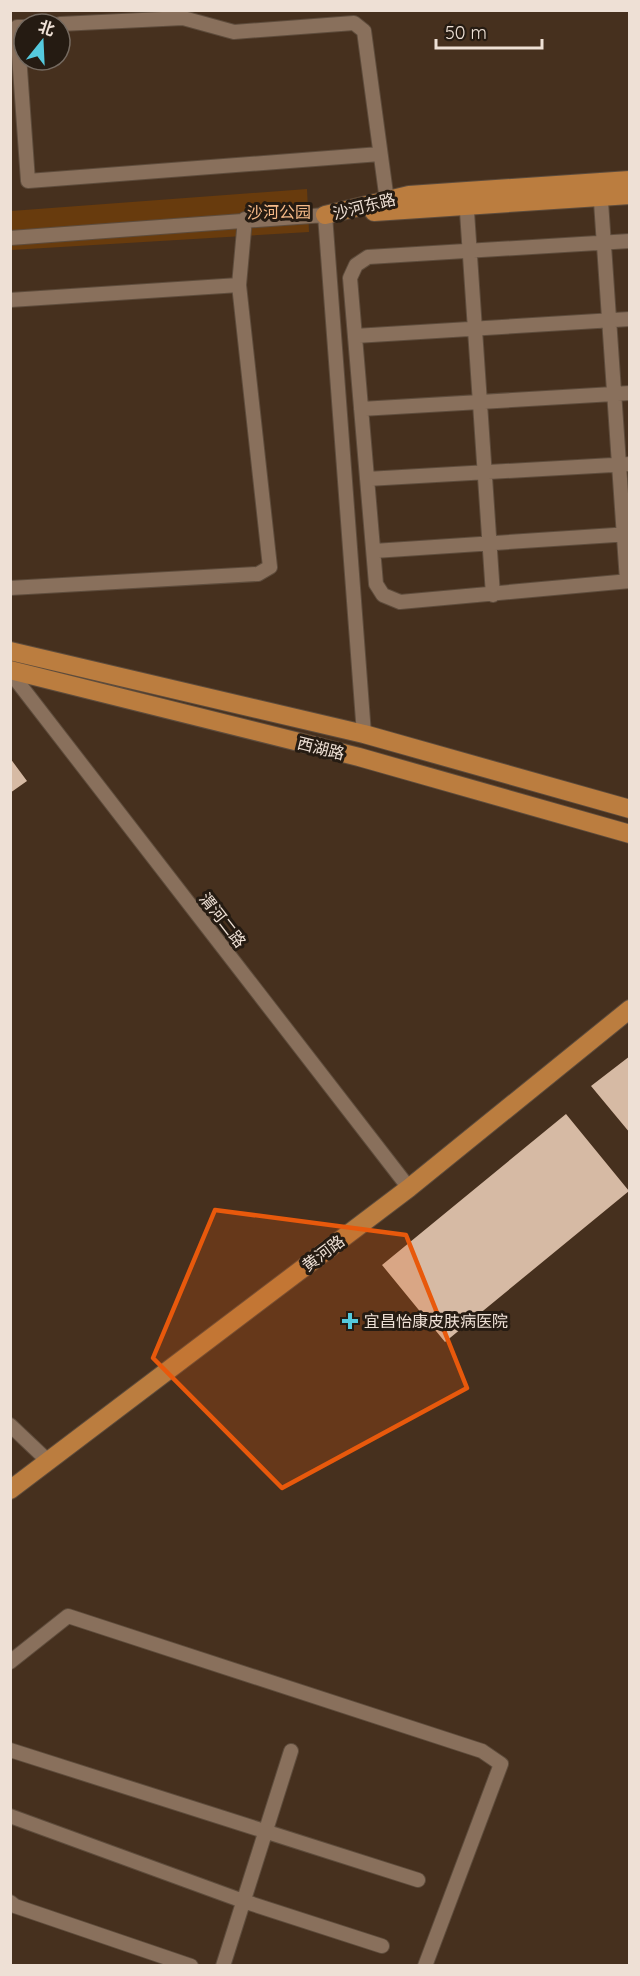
<svg xmlns="http://www.w3.org/2000/svg" width="640" height="1976" font-family="Quicksand,'Noto Sans SC',sans-serif">
  <rect width="100%" height="100%" fill="#46301e"/>
  <path fill="#683b0d" d="M307 189 309 232 11 250V211Z"/>
  <path fill="#d6baa4" d="M10 758 27 781 10 793Z
    M630 1056V1133L591 1086Z
    M566 1114 629 1191 445 1342 382 1265Z"/>
  <g fill="none" stroke-linecap="round" stroke-linejoin="round">
    <defs>
      <path id="minor" d="M60 24 183 18 234 32 354 23 364 31 387 201
        M24 27H17L28 181 380 154
        M600 187 627 581
        M466 197 493 595
        M10 238 325 215 364 734
        M630 241 368 257 356 265 350 278 376 584 383 595 400 602 630 581
        M10 300 239 285 245 219
        M355 336 630 319
        M361 409 630 393
        M367 479 630 464
        M374 551 630 534
        M10 588 258 574 270 567 239 285
        M10 672 409 1188
        M10 1425 48 1461
        M10 1662 68 1616 482 1751 501 1764 425 1966
        M10 1750 418 1880
        M10 1816 243 1901 382 1946
        M10 1902 15 1906 191 1966
        M223 1966 291 1751"/>
      <path id="major" d="M374 212 630 195
        M325 215 409 195 630 180
        M10 651 364 734 630 809
        M10 670 359 757 630 834
        M10 1490 409 1188 630 1009"/>
    </defs>
    <use href="#minor" stroke="#5e4c3c" stroke-width="16"/>
    <use href="#major" stroke="#5e4c3c" stroke-width="20"/>
    <use href="#minor" stroke="#89705c" stroke-width="14"/>
    <use href="#major" stroke="#bb7d3f" stroke-width="18"/>
  </g>
  <path fill="#e8590c" fill-opacity="0.2" stroke="#e8590c" stroke-width="4.5" stroke-linejoin="round" d="M215 1210 406 1235 467 1388 282 1488 153 1358Z"/>
  <path fill="#55cade" stroke="#251b12" stroke-width="2" d="M347 1312h6v6h6v6h-6v6h-6v-6h-6v-6h6z"/>
  <g text-anchor="middle" stroke-width="6" stroke-linejoin="round" paint-order="stroke">
    <g font-size="16" fill="#eee0d5" stroke="#251b12">
      <text transform="translate(364 206) rotate(-14)" y="6">沙河东路</text>
      <text transform="translate(321 748) rotate(14)" y="6">西湖路</text>
      <text transform="translate(223 920) rotate(52)" y="6">渭河二路</text>
      <text transform="translate(323 1253) rotate(-37)" y="6">黄河路</text>
    </g>
    <g font-size="16" fill="#f6ba88" stroke="#251b12">
      <text x="279" y="218">沙河公园</text>
    </g>
    <g font-size="16" fill="#eee0d5" stroke="#251b12" text-anchor="start">
      <text x="364" y="1327">宜昌怡康皮肤病医院</text>
    </g>
  </g>
  <rect width="640" height="1976" fill="none" stroke="#eee0d5" stroke-width="24"/>
  <g transform="translate(42 42) rotate(18)"><circle r="28" fill="#251b12" stroke="#756a60" stroke-width="1.5"/>
  <path d="M0-4.5L10 22L0 15L-10 22Z" fill="#55cade"/>
  <text y="-9" font-size="16" font-weight="bold" text-anchor="middle" fill="#eee0d5">北</text>
  </g>
  <path d="M436 39v9h106v-9" fill="none" stroke="#eee0d5" stroke-width="3"/>
  <text x="445" y="39" font-size="18" fill="#eee0d5" stroke="#251b12" stroke-width="4.5" paint-order="stroke">50 m</text>
</svg>
